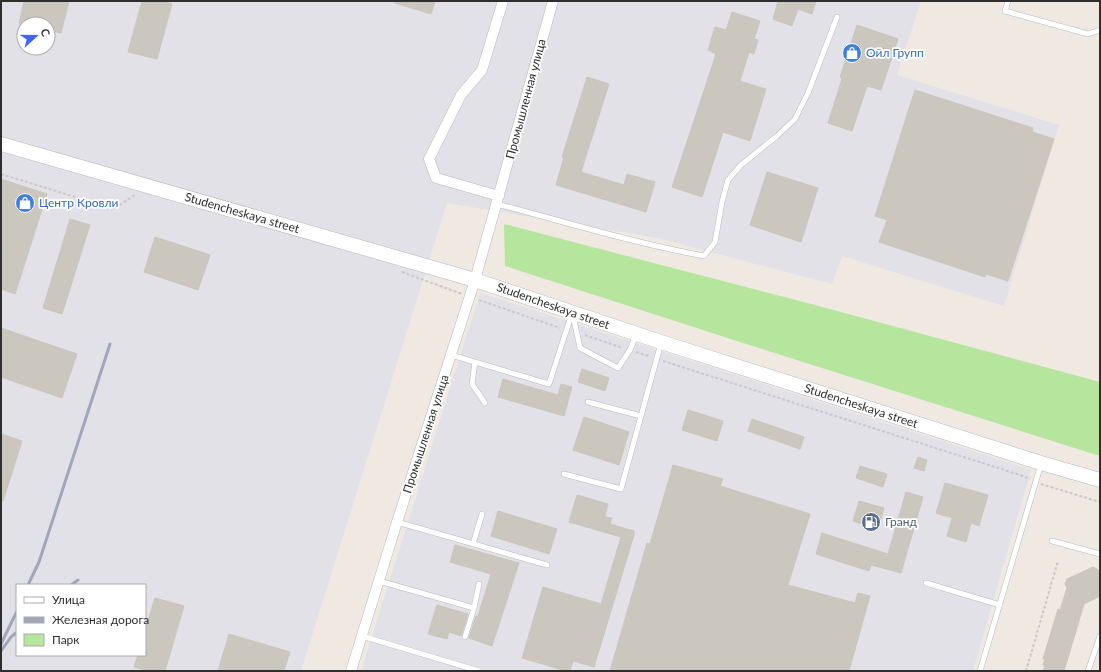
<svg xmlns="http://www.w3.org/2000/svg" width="1101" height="672" font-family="Lato,sans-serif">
  <rect width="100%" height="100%" fill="#efe9e1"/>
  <path fill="#e3e1e8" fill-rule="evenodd" d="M1 1H921L897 75 1059 125 1004 306 842 256 832 284 657 238 447 203 301 671H1ZM24 24H48V48H24ZM17 585H145V655H17Z
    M480 293 1031 470 973 671H361Z"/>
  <path fill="#b6e59e" d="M504 224 811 304 1100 382V456L740 342 505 266Z"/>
  <path fill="#cbc7bf" stroke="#cbc5ba" d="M24 1H69L61 33 48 30V24H24L19 23Z
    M142 1H162L172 4 157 59 128 52Z
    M395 1H435L431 14 395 3Z
    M778 1H816L812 14 798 9 792 26 773 19Z
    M732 12 760 21 754 39 758 40 754 54 749 52 740 81 766 89 750 141 723 132 702 197 672 187 716 54 708 50 715 27 726 30Z
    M857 25 898 39 881 90 867 86 852 131 828 123 842 79 840 77Z
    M587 77 609 84 581 172 624 185 627 174 655 182 646 212 556 185 564 157H562Z
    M915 90 1033 128 1032 132 1054 139 1008 281 986 274 985 277 879 242 887 220 875 216Z
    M767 172 818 188 801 242 750 225Z
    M1 179 47 194 15 294 1 289Z
    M70 219 90 225 62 314 43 308Z
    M155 237 210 255 198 290 144 272Z
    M1 328 77 354 62 398 1 377Z
    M582 369 609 378 605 391 578 382Z
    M503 379 558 395 561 384 572 387 564 416 498 397Z
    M688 410 723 421 717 441 682 430Z
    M584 417 629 432 619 465 573 450Z
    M752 419 804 437 800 449 748 431Z
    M1 434 22 441 3 501 1 500Z
    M918 457 927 460 924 471 914 468Z
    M673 465 723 479 720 486 810 514 788 585 855 603 858 593 870 596 849 671H610L647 543 650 544Z
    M860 466 887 474 883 487 856 478Z
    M945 483 988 495 979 526 971 523 966 542 947 536 952 518 936 513Z
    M906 492 923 497 901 573 871 565 869 571 816 554 822 533 888 554Z
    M577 495 608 504 605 517 612 518 610 524 634 531V535L594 667 573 661 570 671H566L522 658 543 587 601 604 621 537 569 522Z
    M859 501 884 508 878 529 853 521Z
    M498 511 557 529 549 554 491 536Z
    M455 545 519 563 492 646 469 638 476 616H478L491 574 450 562Z
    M1093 567 1097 569 1100 572V596L1084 604 1064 671H1043L1045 666 1043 665 1045 659H1043L1058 609 1060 610 1067 588 1065 584 1067 579Z
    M155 598 184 606 165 671H149L134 667 138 655H145V630Z
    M437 605 468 614 461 636 449 632 447 639 428 634Z
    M229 634 290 652 284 671H218Z"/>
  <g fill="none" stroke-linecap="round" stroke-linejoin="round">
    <defs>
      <path id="service" d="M1008 1 1005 11 1088 34 1100 30
        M497 204C565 222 634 243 704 256L715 242 722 202 728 180 741 165 777 136 795 119 808 93 837 17
        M573 315 580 348 618 368 630 350 636 335
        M451 355 549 384 572 313
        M475 362 472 384 485 403
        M588 402 641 416
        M564 474 621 489 661 343
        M397 522 547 565
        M1052 541 1100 554
        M473 544 482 514
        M379 581 474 608
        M926 583 1000 605
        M362 636 479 671
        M465 637 474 608 479 584
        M980 671 1041 464
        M1088 671 1100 636"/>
      <path id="minor" d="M499 196 436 178 429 159 461 95 482 70 503 1
        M351 671 397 522 475 280 553 1"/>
      <path id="secondary" d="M1 144 475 280 661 342 1041 463 1100 480"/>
    </defs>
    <use href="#service" stroke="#b4b7c1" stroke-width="6"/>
    <use href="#minor" stroke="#b4b7c1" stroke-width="11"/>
    <use href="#secondary" stroke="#b4b7c1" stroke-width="15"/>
    <path stroke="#c9c9c9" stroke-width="2" stroke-dasharray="3 2" stroke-linecap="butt" d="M1 174 114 209 136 194
      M402 272 462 294
      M479 300 560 328
      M585 335 623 348
      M636 352 649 356
      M663 361 1020 475 1030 479
      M1041 484 1100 502
      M1026 671 1058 561"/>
    <use href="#service" stroke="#fff" stroke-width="5"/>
    <use href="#minor" stroke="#fff" stroke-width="10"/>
    <use href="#secondary" stroke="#fff" stroke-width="14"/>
    <path stroke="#a3a6b8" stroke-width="3" d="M28 585 39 562 110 344
      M71 585 78 580
      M1 644 17 611
      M1 651 11 637 17 632"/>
  </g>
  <defs>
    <symbol id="shop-disc" viewBox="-11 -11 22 22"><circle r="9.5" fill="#3f7fe0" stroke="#fff"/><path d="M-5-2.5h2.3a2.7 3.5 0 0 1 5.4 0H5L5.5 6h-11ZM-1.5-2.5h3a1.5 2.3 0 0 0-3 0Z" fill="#fff"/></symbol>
    <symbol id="fuel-disc" viewBox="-11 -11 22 22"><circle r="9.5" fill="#5c6f8a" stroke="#fff"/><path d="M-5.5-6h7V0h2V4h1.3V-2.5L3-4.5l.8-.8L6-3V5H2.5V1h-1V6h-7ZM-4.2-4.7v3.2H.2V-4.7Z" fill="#fff"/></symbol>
  </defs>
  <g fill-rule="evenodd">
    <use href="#shop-disc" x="841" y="42" width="22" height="22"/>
    <use href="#shop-disc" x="14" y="192" width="22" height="22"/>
    <use href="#fuel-disc" x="860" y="511" width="22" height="22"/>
  </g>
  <g text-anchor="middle" stroke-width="3.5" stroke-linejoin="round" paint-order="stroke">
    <g font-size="12" fill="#366cbe" stroke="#fff" text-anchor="start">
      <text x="866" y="57">Ойл Групп</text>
      <text x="39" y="207">Центр Кровли</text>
    </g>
    <g font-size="12" fill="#2e2e2e" stroke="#fff">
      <text transform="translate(526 99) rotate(-75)" y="4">Промышленная улица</text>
      <text transform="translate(242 213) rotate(16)" y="4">Studencheskaya street</text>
      <text transform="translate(553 306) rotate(19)" y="4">Studencheskaya street</text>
      <text transform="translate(861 406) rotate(18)" y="4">Studencheskaya street</text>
      <text transform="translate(426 434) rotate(-72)" y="4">Промышленная улица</text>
    </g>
    <g font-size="12" fill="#4e5e75" stroke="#fff" text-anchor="start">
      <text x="885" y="526">Гранд</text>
    </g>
  </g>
  <rect width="1101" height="672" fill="none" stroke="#2e2e2e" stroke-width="4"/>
  <rect x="16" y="584" width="130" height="72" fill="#ffffff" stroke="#ababab"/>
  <rect x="24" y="597" width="20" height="6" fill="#ffffff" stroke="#ababab"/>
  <text x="52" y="604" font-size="12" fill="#2e2e2e">Улица</text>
  <rect x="24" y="617" width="20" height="6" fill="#a3a6b8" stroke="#ababab"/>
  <text x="52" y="624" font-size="12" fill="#2e2e2e">Железная дорога</text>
  <rect x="24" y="634" width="20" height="12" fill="#b6e59e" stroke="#ababab"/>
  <text x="52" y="644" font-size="12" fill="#2e2e2e">Парк</text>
  <g transform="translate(36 36) rotate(69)"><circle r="19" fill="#ffffff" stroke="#ababab"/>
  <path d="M0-3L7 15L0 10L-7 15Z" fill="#4264fb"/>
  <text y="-6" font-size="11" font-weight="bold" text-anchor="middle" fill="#2e2e2e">С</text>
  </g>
</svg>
